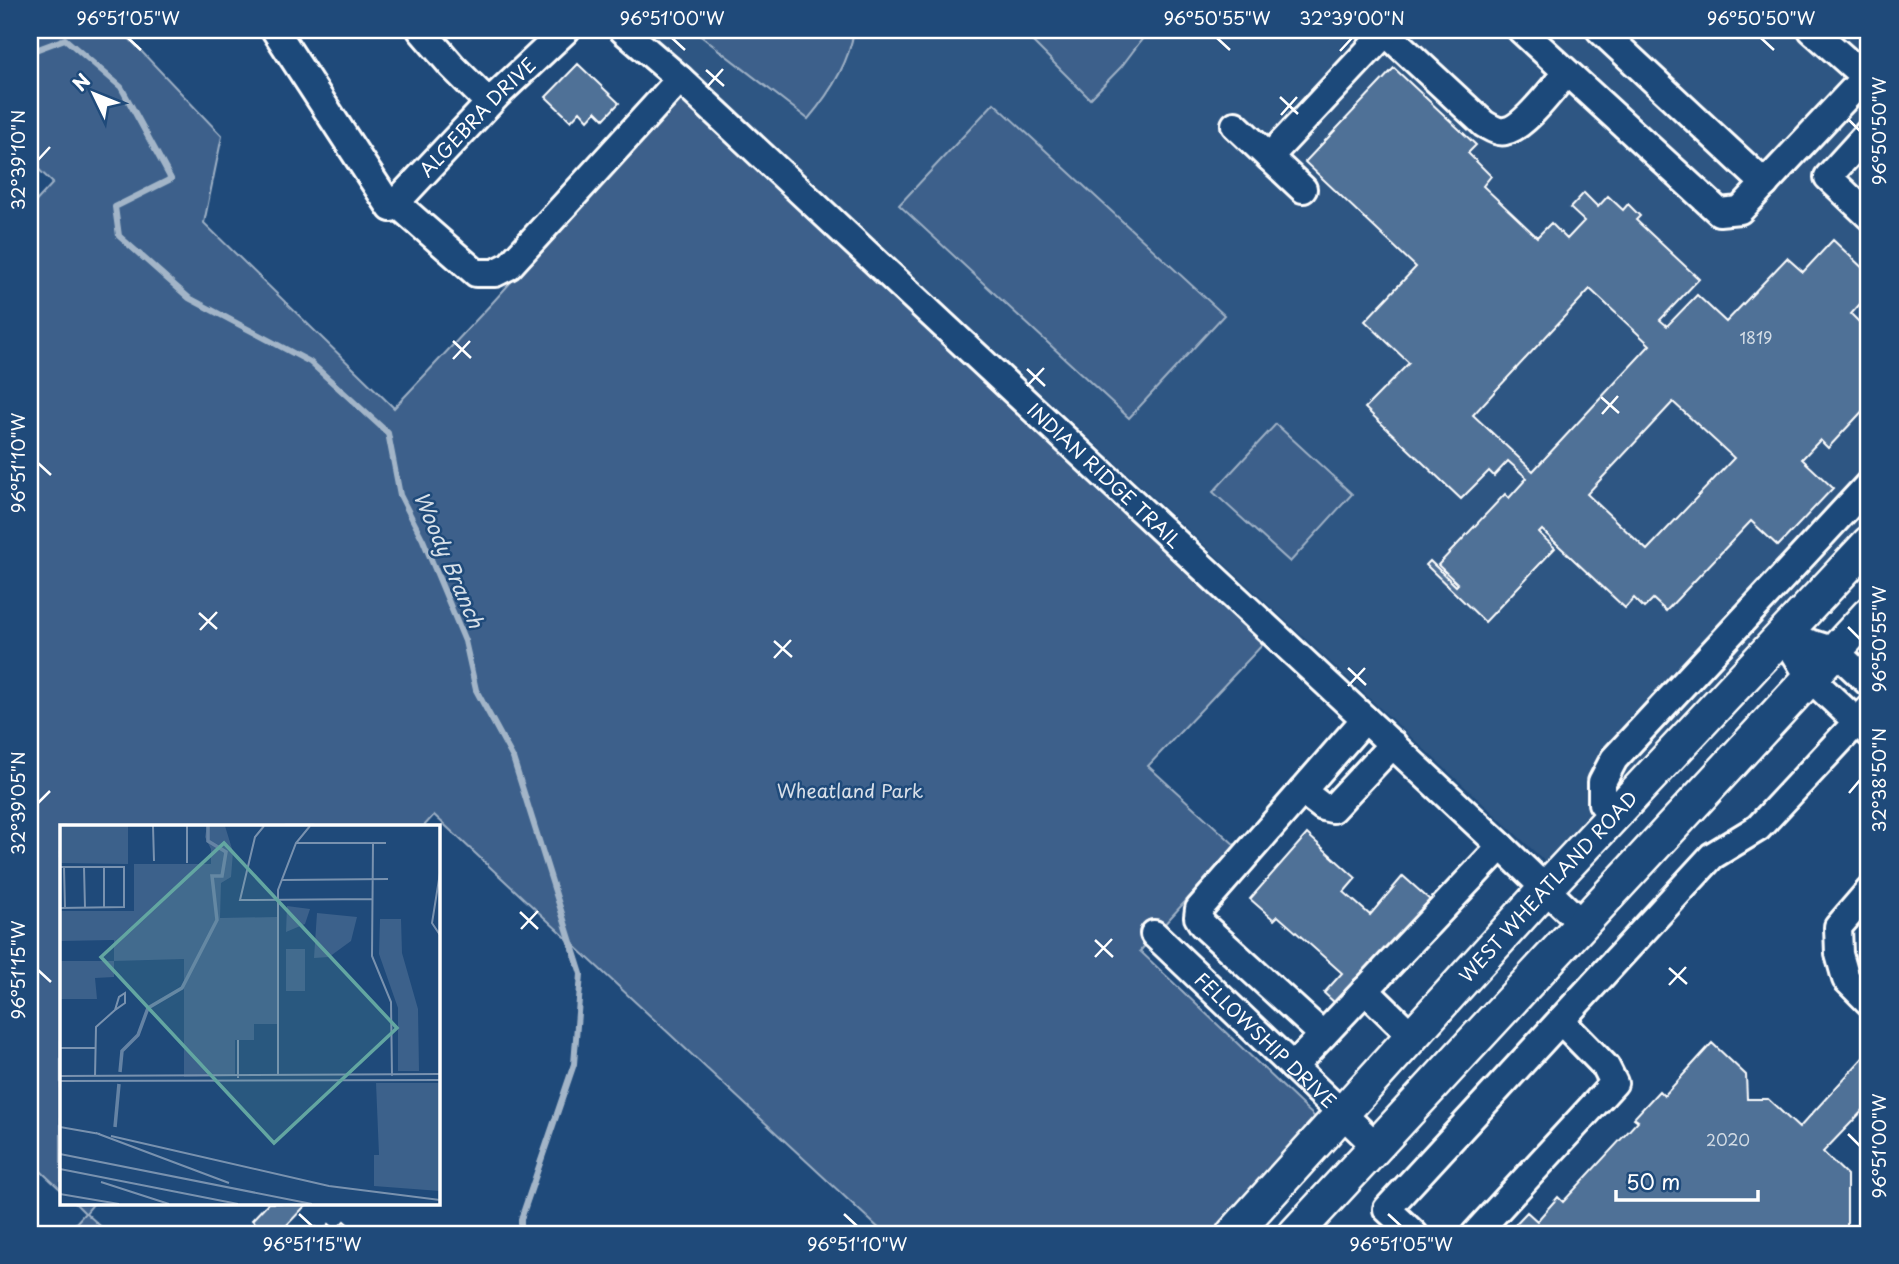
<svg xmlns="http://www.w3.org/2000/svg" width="1899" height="1264" font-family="'Playpen Sans',sans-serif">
  <rect width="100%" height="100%" fill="#1f4a7a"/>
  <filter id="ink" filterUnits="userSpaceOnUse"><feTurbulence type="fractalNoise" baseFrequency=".0143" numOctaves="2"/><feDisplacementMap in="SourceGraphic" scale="14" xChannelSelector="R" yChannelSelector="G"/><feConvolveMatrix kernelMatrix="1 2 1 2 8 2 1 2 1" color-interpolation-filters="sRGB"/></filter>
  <g filter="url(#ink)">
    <path fill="#2e5683" d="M649 30H1848L1869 50V518L1548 864Z"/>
    <path fill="#3c618b" stroke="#9eb0c5" stroke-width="2" d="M30 30H121L222 136 204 223 394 408 493 302 680 94 1267 640 1148 766 1236 846 1140 951 1336 1137 1247 1234H885L434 815 423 827H61V1190L30 1161V208L53 183 30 161Z
      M693 30H854C849 64 830 93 808 119Z
      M1021 30H1149L1121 67 1090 99Z
      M994 103 1224 315 1129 418 899 205Z
      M1276 424 1352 494 1290 562 1213 492Z
      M75 1203H94L86 1213 109 1234H66L85 1213Z"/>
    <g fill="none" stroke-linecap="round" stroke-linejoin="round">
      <path stroke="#a3b5c8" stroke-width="6" d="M30 52 65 39 121 87 171 179 115 207 119 236 189 298 310 362 388 433 400 495 423 540 465 641 476 690 513 758 581 974 574 1064 521 1219V1234"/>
    </g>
    <path fill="#507197" stroke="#fff" stroke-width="2" fill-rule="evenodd" d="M578 64 619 103 604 119 596 111 588 120 580 111 571 121 546 97Z
      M1394 68 1476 145 1468 153 1491 176 1483 186 1537 237 1551 223 1567 239 1584 221 1570 208 1584 193 1598 207 1608 196 1623 210 1628 204 1640 216 1636 220 1699 279 1660 320 1667 326 1697 295 1726 322 1787 258 1803 272 1833 240 1869 274V294L1851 314 1869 332V404L1828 448 1820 440 1802 459 1833 488 1778 546 1751 521 1666 611 1653 599 1644 608 1634 598 1625 608 1542 530 1539 533 1555 548 1485 622 1426 565 1430 561 1456 586 1458 584 1438 565 1505 494 1509 498 1527 478 1508 461 1494 476 1489 471 1461 499 1365 408 1409 363 1365 321 1416 267 1305 162ZM1590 289 1650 345 1533 471 1473 415ZM1673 402 1734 458 1647 550 1587 494Z
      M1307 834 1356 878 1344 892 1370 915 1403 876 1430 900 1354 986 1352 984 1335 1003 1324 993 1342 973 1278 916 1274 920 1250 899Z
      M1712 1043 1746 1075 1747 1099H1768L1799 1128 1869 1051V1104L1823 1152 1847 1175V1234H1506L1527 1212 1537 1221 1558 1197 1563 1202 1638 1121 1634 1118 1659 1091 1664 1096Z
      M268 1203H308L284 1228 289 1234H267L252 1220Z
      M344 1221 352 1228 347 1234H309L316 1227 322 1232 329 1224 336 1230Z"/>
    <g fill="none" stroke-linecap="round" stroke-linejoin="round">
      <defs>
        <g id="minor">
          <path id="s1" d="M275 30 391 208 497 95 566 30"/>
          <path d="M421 30 452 66 489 103"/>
          <path id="s2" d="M623 30 680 79 1501 846 1582 924"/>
          <path d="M1383 30 1484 124C1490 127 1498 133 1505 131 1523 129 1554 87 1566 73"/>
          <path d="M1521 30 1719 212 1740 210 1865 77"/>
          <path d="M1600 30 1765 184"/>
          <path d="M1812 30 1865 77 1869 72"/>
          <path d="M1235 125 1303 189"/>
          <path d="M1869 132 1828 177 1869 216"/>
          <path d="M1269 157 1386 32"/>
          <path d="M396 203 476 273H495L509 266 680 79"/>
          <path d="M1784 635 1810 678 1869 733"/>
          <path d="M1784 635 1835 651 1869 683"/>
          <path d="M1302 791 1323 807 1332 809 1393 744"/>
          <path d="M1614 815 1602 803V782L1614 759 1869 484"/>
          <path d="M1869 891 1838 927 1839 954 1846 979 1869 1002"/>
          <path id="s3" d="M1154 934 1376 1146"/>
          <path d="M1365 990 1412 1036"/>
          <path d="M1323 1035 1203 925 1198 917 1199 909 1365 719"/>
          <path d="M1293 1067 1501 846"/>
          <path d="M1414 1234 1387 1209 1712 856 1758 828 1869 709"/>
          <path d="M1475 1234 1614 1083 1606 1067 1561 1021"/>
        </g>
        <g id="major">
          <path id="s4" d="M1233 1234 1545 889 1869 543"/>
          <path d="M1295 1234 1869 614"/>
        </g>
      </defs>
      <use href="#minor" stroke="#fff" stroke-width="32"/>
      <use href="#major" stroke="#fff" stroke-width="38"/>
      <use href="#minor" stroke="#1f4a7a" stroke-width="26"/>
      <use href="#major" stroke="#1f4a7a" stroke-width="33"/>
    </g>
  </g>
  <path fill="none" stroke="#fff" stroke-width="2.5" d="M128 38 141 50M672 38 685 50M1217 38 1230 50M1761 38 1774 50M1340 51 1352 38M706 70 724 86M707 87 723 69M1280 97 1298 114M1281 115 1297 97M1848 119 1860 131M38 160 50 147M453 341 471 358M453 359 470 341M1027 369 1045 386M1027 386 1044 368M1601 397 1619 413M1602 414 1618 396M38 463 51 475M199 613 217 629M1848 627 1860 639M200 630 217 612M774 641 792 657M774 658 791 640M1348 668 1366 685M1348 686 1365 668M1849 793 1860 780M38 803 50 791M520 912 538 929M521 929 538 911M1095 940 1113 957M1095 957 1112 939M1669 968 1687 984M38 970 51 982M1669 985 1686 967M1848 1134 1860 1146M299 1214 312 1226M844 1214 857 1226M1388 1214 1401 1226"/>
  <g text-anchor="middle" stroke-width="5" stroke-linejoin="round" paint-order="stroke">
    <g font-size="16" fill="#d3dce5">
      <text x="1756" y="344">1819</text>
      <text x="1728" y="1146">2020</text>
    </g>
    <g font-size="19" fill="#fff" stroke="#1f4a7a">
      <text dy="7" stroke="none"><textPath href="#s1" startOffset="338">ALGEBRA DRIVE</textPath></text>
      <text dy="7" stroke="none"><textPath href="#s2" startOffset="656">INDIAN RIDGE TRAIL</textPath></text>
      <text dy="7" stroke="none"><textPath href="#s4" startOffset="469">WEST WHEATLAND ROAD</textPath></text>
      <text dy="7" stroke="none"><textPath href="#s3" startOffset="154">FELLOWSHIP DRIVE</textPath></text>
    </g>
    <g font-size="19" fill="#d8dfe8" stroke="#1f4a7a">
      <text x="850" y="798">Wheatland Park</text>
    </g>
    <g font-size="21" font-style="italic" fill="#d8e0e8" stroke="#1f4a7a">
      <text transform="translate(448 560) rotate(67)" y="7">Woody Branch</text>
    </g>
  </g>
  <g transform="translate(60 825)">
    <rect width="380" height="380" fill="#1f4a7a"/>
    <path d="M0 1H68V39L0 38ZM147 1H165L173 27 171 52 161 58 160 93 217 92V199H194V215H175V251L124 252V134L54 136V152L35 153 37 174H0V136H54V115L0 116V86H74V39H151V24L145 12ZM227 81 250 84 245 99 226 107ZM257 88 297 92 291 116 269 132 254 133ZM320 94H341L342 128 358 184 359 246H338V183L319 129ZM226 124H245V166H226ZM316 258H380V366L314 361V330H319Z" fill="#3c618b"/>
    <path fill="none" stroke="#6583a4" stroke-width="3.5" d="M60 247 62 226 78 210 88 183 122 163 157 95 152 51H162L166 27 148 16V1M55 302 59 259"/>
    <path fill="none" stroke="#7992af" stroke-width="2" d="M93 1 94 36M204 1 195 12 180 75 312 74M236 18H326M313 18 312 131 331 177 332 251M127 38V1M0 42H64V82L0 83M4 42 5 83M24 42 25 83M44 42V83M380 48 372 98 380 110M222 55 328 54M380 145V169M65 168V178L55 185 59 172ZM0 223H35M218 250V65L236 18 250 1M0 251 380 249M35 252 36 202 55 185M178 253V215M0 256 380 255M0 302 40 309M36 308 169 358M51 311 269 361 380 375M0 329 252 379M0 344 178 379M41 357 109 379M0 369 59 379"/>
    <path fill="#63a6a1" fill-opacity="0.15" stroke="#63a6a1" stroke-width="3.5" d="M164 18 337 203 214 318 41 132Z"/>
    <rect width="380" height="380" fill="none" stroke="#fff" stroke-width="3.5"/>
  </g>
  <rect width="1899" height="1264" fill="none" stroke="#1f4a7a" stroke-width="77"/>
  <g transform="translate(94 94) rotate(313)" stroke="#1f4a7a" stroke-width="5" paint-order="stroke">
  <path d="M0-5L12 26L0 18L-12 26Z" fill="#ffffff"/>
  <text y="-10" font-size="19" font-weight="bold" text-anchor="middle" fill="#ffffff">N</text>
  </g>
  <path d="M1616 1190v10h142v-10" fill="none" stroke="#ffffff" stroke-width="3.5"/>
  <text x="1626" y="1190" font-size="21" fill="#ffffff" stroke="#1f4a7a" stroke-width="5" paint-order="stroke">50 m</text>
  <rect x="38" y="38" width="1822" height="1188" fill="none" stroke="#fff" stroke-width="2.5"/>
  <g font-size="18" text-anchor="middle" fill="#fff">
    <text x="128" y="25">96°51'05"W</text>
    <text x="672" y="25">96°51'00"W</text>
    <text x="1217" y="25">96°50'55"W</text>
    <text x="1352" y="25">32°39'00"N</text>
    <text x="1761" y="25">96°50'50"W</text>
    <text transform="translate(1880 131) rotate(-90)" y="6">96°50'50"W</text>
    <text transform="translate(19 160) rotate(-90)" y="6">32°39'10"N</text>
    <text transform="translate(19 463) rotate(-90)" y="6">96°51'10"W</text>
    <text transform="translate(1880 639) rotate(-90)" y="6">96°50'55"W</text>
    <text transform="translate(1880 780) rotate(-90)" y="6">32°38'50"N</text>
    <text transform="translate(19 803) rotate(-90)" y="6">32°39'05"N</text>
    <text transform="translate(19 970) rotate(-90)" y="6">96°51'15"W</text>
    <text transform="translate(1880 1146) rotate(-90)" y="6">96°51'00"W</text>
    <text x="312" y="1251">96°51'15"W</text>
    <text x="857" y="1251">96°51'10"W</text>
    <text x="1401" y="1251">96°51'05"W</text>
  </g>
</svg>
